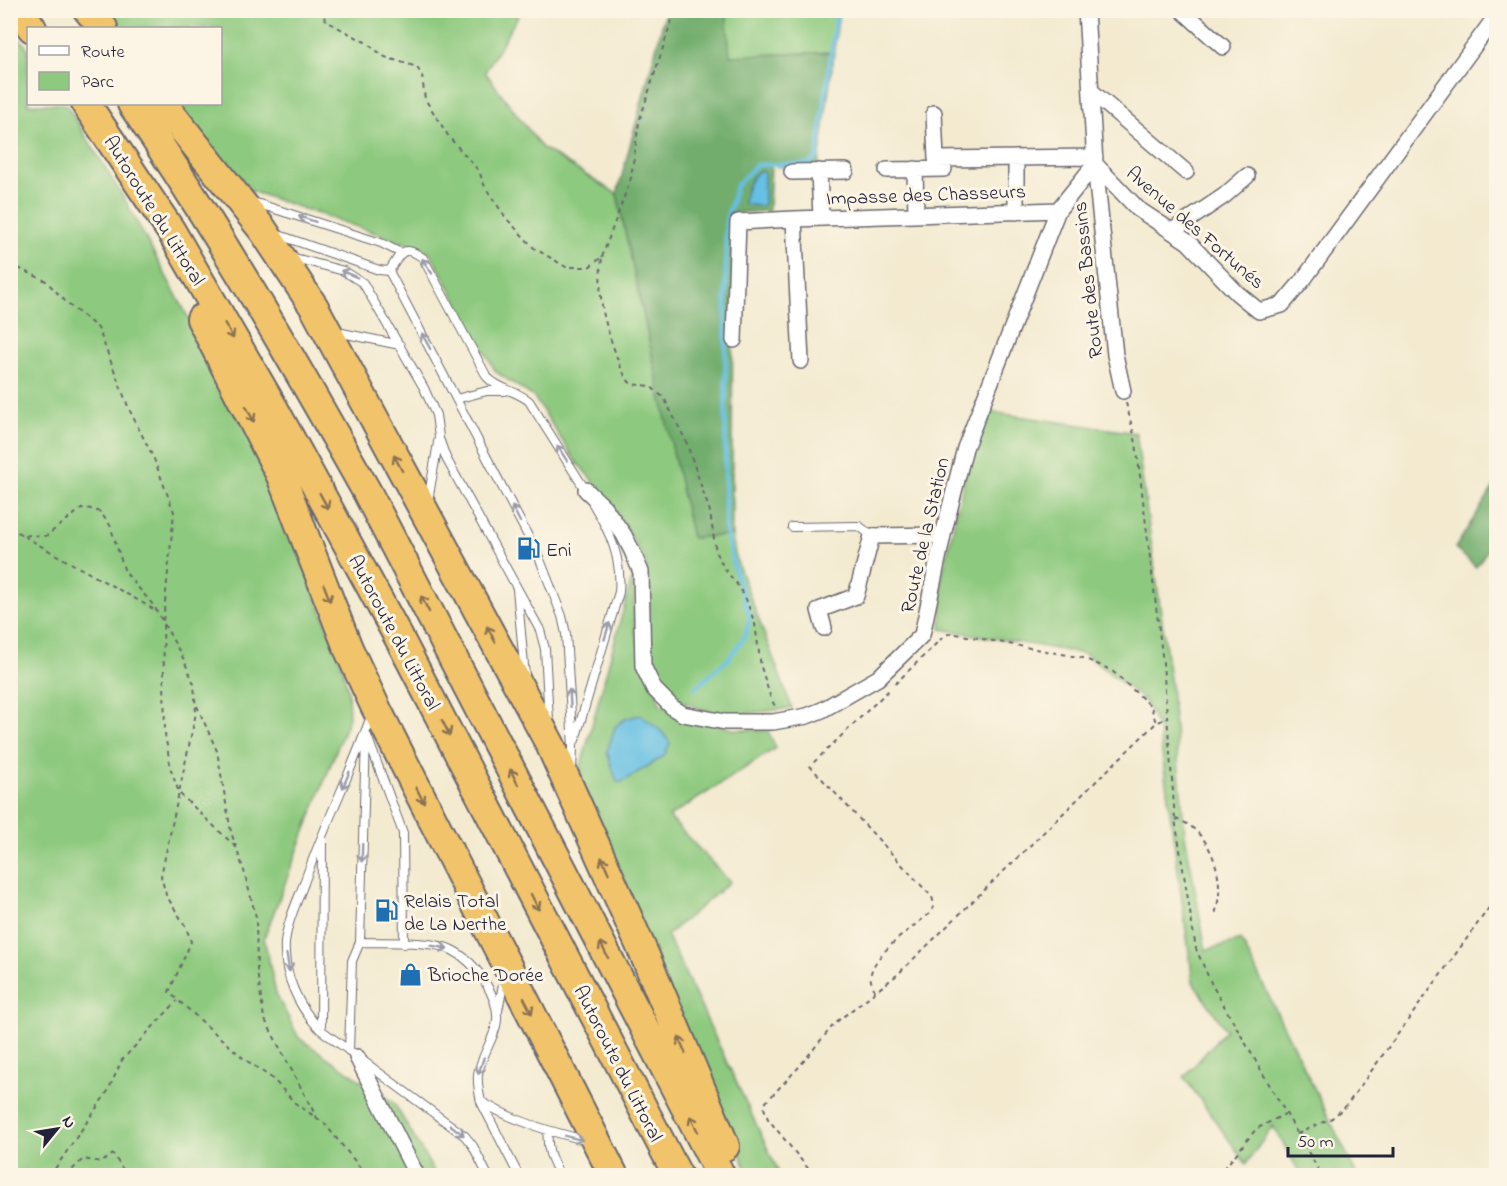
<svg xmlns="http://www.w3.org/2000/svg" width="1507" height="1186" font-family="'Indie Flower',sans-serif">
  <rect width="100%" height="100%" fill="#fcf5e5"/>
  <filter id="ink" filterUnits="userSpaceOnUse"><feTurbulence type="fractalNoise" baseFrequency=".0167" numOctaves="2"/><feDisplacementMap in="SourceGraphic" scale="12" xChannelSelector="R" yChannelSelector="G"/><feConvolveMatrix kernelMatrix="1 2 1 2 8 2 1 2 1" color-interpolation-filters="sRGB"/></filter>
  <filter id="wash" filterUnits="userSpaceOnUse"><feTurbulence type="fractalNoise" baseFrequency=".008" numOctaves="4" result="noise"/><feDisplacementMap in="SourceGraphic" scale="24" xChannelSelector="R" yChannelSelector="G"/><feGaussianBlur stdDeviation="1.35" result="paint"/><feColorMatrix in="noise" values="0 0 0 0 0 0 0 0 0 0 0 0 0 0 0 0 0 1.4 0 .05"/><feComposite in="paint" operator="in"/></filter>
  <g filter="url(#wash)">
    <rect width="100%" height="100%" fill="#f3ead0"/>
    <path fill="#8dc97e" stroke="#58765c" stroke-width="1.5" d="M98 11H521L485 72 542 148 617 194 692 537 732 535 736 559 792 708 734 715 701 709 666 695 651 670 646 564 614 506 575 460 534 397 496 372 429 251 248 190 175 104H220V28H113Z
      M726 11H839L834 52 729 56Z
      M10 25 28 49V104H66L124 198 258 447 340 659 348 690 349 717 264 938 276 994 299 1038 394 1103 436 1175H11Z
      M990 412 1136 433 1171 686 1185 835 1206 950 1241 940 1357 1175H1301L1273 1126 1246 1164 1184 1077 1226 1030 1193 982 1159 731 1145 701 1085 654 941 629 942 576 969 459Z
      M633 574 635 632 660 704 732 729 768 731 776 748 669 817 730 882 667 935 780 1175H749L588 802 579 773Z"/>
    <path fill="#72ad6d" stroke="#4a6854" stroke-width="1.5" d="M666 11H726L730 56 834 52 818 170 771 166 769 211 733 213 732 535 692 538 617 194Z
      M1496 483V537L1476 567 1455 548Z"/>
    <path fill="#65c0e3" stroke="#44718f" stroke-width="1.5" d="M761 170 764 173V203L761 206 747 205 744 203C745 190 749 177 761 170Z
      M640 715C652 723 663 731 670 743L664 756 622 782H617L607 752 615 727 625 719Z"/>
    <g fill="none" stroke-linecap="round" stroke-linejoin="round">
      <path stroke="#65c0e3" stroke-width="4.5" d="M695 688 728 659 744 638 750 618 733 563 725 527 726 222 736 186 756 165 808 164 817 158 837 10"/>
    </g>
  </g>
  <g filter="url(#ink)">
    <g fill="none" stroke-linecap="round" stroke-linejoin="round">
      <defs>
        <path id="lane" d="M253 202 381 243 401 253
          M276 234 379 270 389 271 539 557 562 616 566 634 573 747 572 770
          M291 257 344 271 363 283 424 388 436 415 439 437 428 501
          M389 271C399 259 400 241 423 258L487 377C499 390 516 390 529 401L586 491
          M337 332 400 345
          M456 399 487 391H505
          M440 441 446 458 540 630 545 649 549 721
          M792 527 859 526 872 536
          M517 589 525 676
          M371 716C351 773 323 828 303 886 296 904 287 923 285 943 283 974 299 1009 321 1030L465 1136 473 1146 488 1176
          M367 736 403 833 404 944
          M575 740 619 592C622 558 610 532 593 504
          M360 942C383 943 433 940 452 950 466 957 477 969 485 982 493 995 500 1011 496 1026 492 1042 481 1057 478 1074 477 1084 479 1092 481 1102L519 1176
          M498 1011 504 979
          M321 1030 322 840
          M349 1051 352 961 360 942 366 736
          M482 1102C515 1122 552 1132 589 1141
          M548 1131C546 1150 552 1160 560 1176"/>
        <path id="street" d="M1086 10 1095 164 1138 209 1188 242 1237 293 1259 311 1282 305 1303 280 1496 16
          M1182 10 1223 47
          M1091 91 1186 172
          M934 113 936 159 1095 157
          M1095 164 1115 355 1123 391
          M1016 167V212
          M915 169 916 215
          M887 170 944 169
          M819 171 821 218
          M792 172 846 171
          M1172 231 1224 196 1247 176
          M734 340 738 222 794 219
          M801 361 794 219 1058 210
          M586 490 604 507 624 535 632 551 641 572 643 666 654 689 673 708 683 714 725 722H773L807 716 822 710 878 678 922 635 943 535 965 448 1058 210 1095 164
          M824 628 819 610 856 596 872 536 943 535
          M357 1057 417 1176"/>
        <path id="highway" d="M19 10 32 28
          M88 10 103 28
          M86 104 171 231 274 409 399 638 678 1176
          M132 104C217 229 293 360 367 492L721 1176
          M163 104 263 230 314 307 550 744 645 956 725 1146
          M201 319 281 476 348 648 375 706 614 1176"/>
      </defs>
      <use href="#lane" stroke="#6b686f" stroke-width="10"/>
      <use href="#street" stroke="#6b686f" stroke-width="18"/>
      <use href="#highway" stroke="#6b686f" stroke-width="32"/>
      <path stroke="#6b686f" stroke-width="2" stroke-dasharray="4.5 4.5" stroke-linecap="butt" d="M318 10 328 22 365 42 385 57 417 67 422 76 425 99 449 137 479 171 485 187 506 218 534 248 566 267H589L602 257C598 292 601 312 613 346 618 360 621 372 631 384L650 386 664 398 686 441 710 512 716 553 726 571 736 583 746 599 755 624 761 667 771 699 775 706
        M602 257 631 178 639 122 675 10
        M10 264 46 281 69 305 98 328 129 409 154 459 174 512 163 622 165 734 171 770 179 793 237 848
        M1126 403 1136 443 1163 663 1175 819 1196 949 1212 985 1322 1176
        M10 527 22 535 46 536 84 507 100 512 110 525 125 572 154 606 183 658 194 684 196 713 161 876 166 895 186 927 191 942 169 992 243 1058 273 1079 295 1103 324 1123 367 1176
        M24 536C67 562 112 585 155 610
        M895 684 944 636 951 633 1083 658 1111 670 1151 706 1156 723
        M197 706 217 751 231 832 244 871 256 917 257 971 264 1018 317 1118
        M1175 819C1203 826 1218 859 1219 886 1220 896 1217 906 1215 915
        M875 991C873 985 869 980 871 973 876 952 915 925 932 912L934 904 932 897 810 766 891 688
        M1297 1134 1332 1118 1346 1106 1496 898
        M50 1176 108 1091 122 1060 177 1001
        M66 1176 83 1159 102 1162 113 1154 127 1176
        M814 1176 768 1119 764 1108 766 1102 798 1068 835 1023 897 975 1156 723 1167 718
        M1218 1176 1256 1129 1285 1114"/>
      <use href="#lane" stroke="#fff" stroke-width="8"/>
      <use href="#street" stroke="#fff" stroke-width="15"/>
      <use href="#highway" stroke="#f1c36a" stroke-width="28"/>
    </g>
    <defs><path id="oneway-shaft" d="M-6 0H5M1.5-3L5.5 0L1.5 3" fill="none" stroke-width="1.6" stroke-linecap="round" stroke-linejoin="round" transform="scale(1.5)"/></defs>
    <g stroke="#9c9ca7">
      <use href="#oneway-shaft" transform="translate(307 219) rotate(-162)"/>
      <use href="#oneway-shaft" transform="translate(427 266) rotate(-124)"/>
      <use href="#oneway-shaft" transform="translate(349 274) rotate(-157)"/>
      <use href="#oneway-shaft" transform="translate(426 341) rotate(-118)"/>
      <use href="#oneway-shaft" transform="translate(562 453) rotate(-122)"/>
      <use href="#oneway-shaft" transform="translate(516 514) rotate(-117)"/>
      <use href="#oneway-shaft" transform="translate(607 631) rotate(-73)"/>
      <use href="#oneway-shaft" transform="translate(570 698) rotate(-94)"/>
      <use href="#oneway-shaft" transform="translate(346 780) rotate(113)"/>
      <use href="#oneway-shaft" transform="translate(362 853) rotate(92)"/>
      <use href="#oneway-shaft" transform="translate(439 947) rotate(10)"/>
      <use href="#oneway-shaft" transform="translate(288 963) rotate(80)"/>
      <use href="#oneway-shaft" transform="translate(481 1066) rotate(108)"/>
      <use href="#oneway-shaft" transform="translate(457 1130) rotate(38)"/>
      <use href="#oneway-shaft" transform="translate(574 1138) rotate(14)"/>
    </g>
    <g stroke="#8a7252">
      <use href="#oneway-shaft" transform="translate(229 331) rotate(60)"/>
      <use href="#oneway-shaft" transform="translate(250 414) rotate(63)"/>
      <use href="#oneway-shaft" transform="translate(398 463) rotate(-118)"/>
      <use href="#oneway-shaft" transform="translate(324 501) rotate(61)"/>
      <use href="#oneway-shaft" transform="translate(327 593) rotate(69)"/>
      <use href="#oneway-shaft" transform="translate(425 604) rotate(-117)"/>
      <use href="#oneway-shaft" transform="translate(491 634) rotate(-118)"/>
      <use href="#oneway-shaft" transform="translate(446 728) rotate(63)"/>
      <use href="#oneway-shaft" transform="translate(514 777) rotate(-117)"/>
      <use href="#oneway-shaft" transform="translate(420 795) rotate(63)"/>
      <use href="#oneway-shaft" transform="translate(605 865) rotate(-114)"/>
      <use href="#oneway-shaft" transform="translate(535 902) rotate(63)"/>
      <use href="#oneway-shaft" transform="translate(604 950) rotate(-117)"/>
      <use href="#oneway-shaft" transform="translate(528 1006) rotate(63)"/>
      <use href="#oneway-shaft" transform="translate(682 1045) rotate(-113)"/>
      <use href="#oneway-shaft" transform="translate(694 1124) rotate(-117)"/>
    </g>
  </g>
  <defs>
    <symbol id="fuel-bare" viewBox="-9 -9 18 18"><path d="M-5.5-6h7V0h2V4h1.3V-2.5L3-4.5l.8-.8L6-3V5H2.5V1h-1V6h-7ZM-4.2-4.7v3.2H.2V-4.7Z" fill="#1f6fb2" stroke="#fcf5e5" stroke-width="2.5" paint-order="stroke"/></symbol>
    <symbol id="shop-bare" viewBox="-9 -9 18 18"><path d="M-5-2.5h2.3a2.7 3.5 0 0 1 5.4 0H5L5.5 6h-11ZM-1.5-2.5h3a1.5 2.3 0 0 0-3 0Z" fill="#1f6fb2" stroke="#fcf5e5" stroke-width="2.5" paint-order="stroke"/></symbol>
  </defs>
  <g fill-rule="evenodd">
    <use href="#fuel-bare" x="512" y="532" width="33" height="33"/>
    <use href="#fuel-bare" x="370" y="894" width="33" height="33"/>
    <use href="#shop-bare" x="394" y="958" width="33" height="33"/>
  </g>
  <g text-anchor="middle" stroke-width="6" stroke-linejoin="round" paint-order="stroke">
    <g font-size="20" fill="#22223b" stroke="#fcf5e5">
      <text transform="translate(926 194) rotate(-2)" y="7">Impasse des Chasseurs</text>
      <text transform="translate(155 210) rotate(58)" y="7">Autoroute du Littoral</text>
      <text transform="translate(1196 227) rotate(41)" y="7">Avenue des Fortunés</text>
      <text transform="translate(1087 280) rotate(-96)" y="7">Route des Bassins</text>
      <text transform="translate(924 535) rotate(-77)" y="7">Route de la Station</text>
      <text transform="translate(395 632) rotate(62)" y="7">Autoroute du Littoral</text>
      <text transform="translate(619 1063) rotate(63)" y="7">Autoroute du Littoral</text>
    </g>
    <g font-size="20" fill="#22223b" stroke="#fcf5e5" text-anchor="start">
      <text x="546" y="556">Eni</text>
      <text x="404" y="907">Relais Total<tspan x="404" dy="23">de La Nerthe</tspan></text>
      <text x="428" y="981">Brioche Dorée</text>
    </g>
  </g>
  <rect width="1507" height="1186" fill="none" stroke="#fcf5e5" stroke-width="36"/>
  <rect x="27" y="27" width="195" height="78" fill="#fcf5e5" stroke="#a5a1a1" stroke-width="1.5"/>
  <rect x="39" y="46" width="30" height="9" fill="#ffffff" stroke="#a5a1a1" stroke-width="1.5"/>
  <text x="81" y="57" font-size="18" fill="#22223b">Route</text>
  <rect x="39" y="72" width="30" height="18" fill="#8dc97e" stroke="#a5a1a1" stroke-width="1.5"/>
  <text x="81" y="87" font-size="18" fill="#22223b">Parc</text>
  <g transform="translate(57 1129) rotate(60)" stroke="#fcf5e5" stroke-width="4.5" paint-order="stroke">
  <path d="M0-4.5L10 22L0 15L-10 22Z" fill="#22223b"/>
  <text y="-9" font-size="16" font-weight="bold" text-anchor="middle" fill="#22223b">N</text>
  </g>
  <path d="M1288 1147v9h105v-9" fill="none" stroke="#22223b" stroke-width="3"/>
  <text x="1297" y="1147" font-size="18" fill="#22223b" stroke="#fcf5e5" stroke-width="4.5" paint-order="stroke">50 m</text>
</svg>
